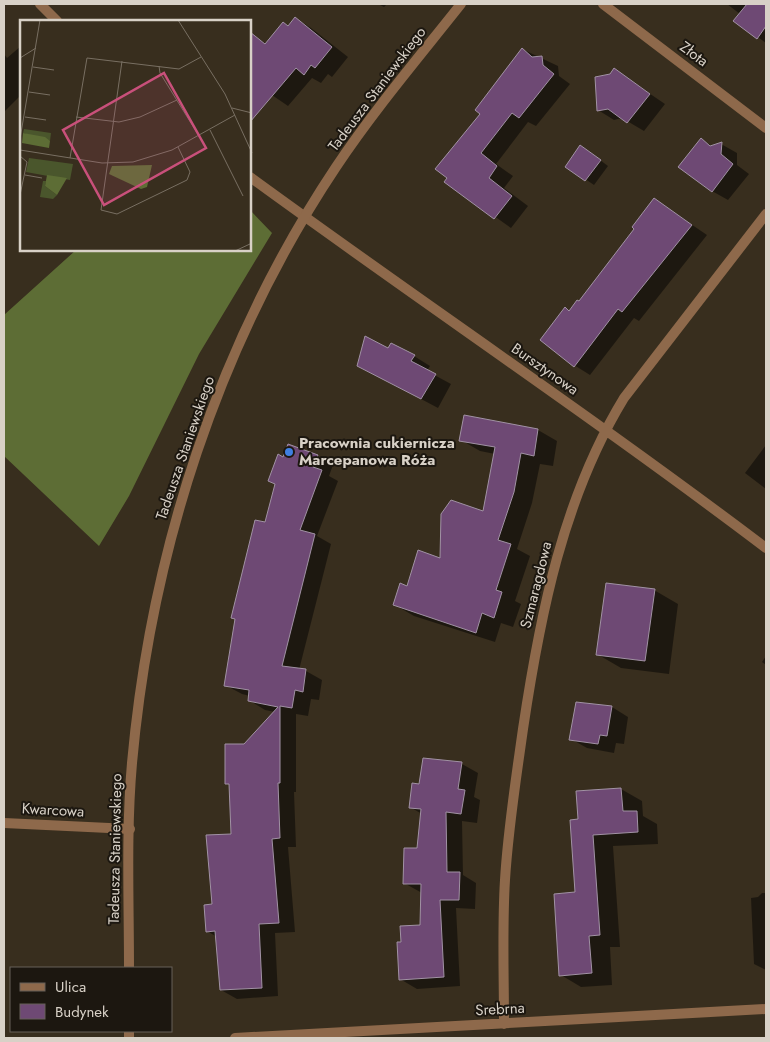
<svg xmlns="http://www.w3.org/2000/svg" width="770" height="1042" font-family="Jost,sans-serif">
  <rect width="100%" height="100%" fill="#382e1e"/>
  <path fill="#5d6d35" d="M250 210 272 233 199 354 129 496 99 546 4 456V315L76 250H250Z"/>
  <path fill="#0007" d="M378 4H387L384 7Z
    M727 4H766V43L735 21 740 14Z
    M295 18 311 28 348 57 332 77 328 74 321 83 312 78 288 106 250 80V43L255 37 267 44 284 23 289 26Z
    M21 46V95L4 112V54L7 58Z
    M522 49 558 66 559 76 570 84 536 126 528 122 496 164 513 176 504 188 528 206 511 228 446 182 482 114Z
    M615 70 665 104 644 131 622 118 614 120 598 110Z
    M701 140 712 146 721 144 737 153V165L749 174 728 200 712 191Z
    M588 151 608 166 594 185 566 166Z
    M654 199 707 235 639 321 634 318 590 375 574 365 579 302 636 228Z
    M414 356 430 366 427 371 451 384 438 408 374 374Z
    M538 430 557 441 553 466 540 464 532 503 517 549 530 556 515 601 521 604 513 627 501 623 495 642 414 616 395 605 408 588 441 559 484 512 495 454 480 451 461 440Z
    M766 445V489L745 473Z
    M317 456 333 465 329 476 338 481 317 536 331 544 299 670 306 671 322 680 319 700 311 699 308 716 296 714V792H294L296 847H288L295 932 275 933 278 996 237 999 221 990 217 937 207 931 233 836 231 785 226 783 244 745 275 712 265 710 249 700 250 696 242 694 225 685 284 458Z
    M654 590 678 604 669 674 621 668 597 654Z
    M766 656V665L762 662Z
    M612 707 628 717 624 744 616 743 614 753 587 748 571 739Z
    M424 759 462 764 478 773 474 797 480 800 477 823 462 821 463 875 476 883 475 909 456 908 460 986 417 989 400 979 402 943 421 927 422 893 404 883 418 850 422 814 410 807 420 785Z
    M621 789 642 801 643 816 657 824 658 844 613 846 620 947H610L612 985 581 987 561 975 576 893 579 820 577 792Z
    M762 893H766V970L754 964 751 898 758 897Z"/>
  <path fill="#6e4974" stroke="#a192a4" d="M747 4H766V26L757 39 733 21Z
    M295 17 332 47 315 68 311 65 304 75 296 68 250 122V32L265 44 283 22 288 26Z
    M522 48 532 57 542 56 543 65 554 74 519 118 512 113 481 153 497 166 489 178 512 196 494 219 444 182 447 178 435 169 480 114 475 110Z
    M614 68 650 94 627 123 608 109 597 111 595 77 610 74Z
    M701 138 710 146 722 142 721 154 733 164 712 192 678 167Z
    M580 145 601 160 585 181 565 167Z
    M654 198 692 225 622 312 618 309 574 367 540 340 565 307 569 311 577 300 579 301 634 229 632 227Z
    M365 336 388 348 391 343 415 355 411 361 436 374 421 399 357 366Z
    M464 415 538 429 534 456 521 453 514 492 498 540 511 544 496 590 502 592 494 618 482 613 476 633 393 605 400 583 407 586 418 550 440 558 441 514 451 500 483 511 495 447 459 441Z
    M288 444 318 455 313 467 322 470 300 530 315 534 282 666 306 669 303 692 295 690 292 708 280 706V783H278L280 838 272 839 279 923 259 924 262 988 220 990 215 931 206 932 204 905 212 904 206 835 231 834 229 784H225V744H244L278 707 248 701 249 690 224 686 235 619 231 618 255 520 265 522 275 484 268 481 278 454 283 457Z
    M606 583 655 589 645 661 596 655Z
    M576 702 612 706 607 736 600 735 598 744 569 740Z
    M423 758 462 762 458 789 465 790 461 814 446 812 447 872H460L459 900H440L444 977 399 980 397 942H401L400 926 420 925 421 884H403L404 848H417L421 809 409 808 412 783 419 784Z
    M621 788 623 811H637L638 832 593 835 600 935 589 936 592 973 559 976 554 894 575 892 570 820 578 819 576 791Z"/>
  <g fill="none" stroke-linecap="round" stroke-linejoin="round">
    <path stroke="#8e694b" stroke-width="10" d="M40 4 57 21
      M603 4 766 128
      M250 177C421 302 597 420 766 548
      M4 823 130 829
      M504 1024C504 976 502 927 505 880 508 829 516 779 523 729 540 615 563 498 624 398L766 214
      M235 1038 766 1009"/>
    <path stroke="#8e694b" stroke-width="10" d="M129 968C129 900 126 831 132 763 151 552 218 344 336 167 374 110 419 57 461 4
      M129 1038V1031"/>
  </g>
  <circle fill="#3f7fe0" stroke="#1c1710" stroke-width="2" cx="289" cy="452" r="5"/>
  <g text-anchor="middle" stroke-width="4" stroke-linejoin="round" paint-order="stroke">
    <g font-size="15" fill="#d8d1c7" stroke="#1c1710">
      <text transform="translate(694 54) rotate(37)" y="5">Złota</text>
      <text transform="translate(377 89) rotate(-53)" y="5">Tadeusza Staniewskiego</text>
      <text transform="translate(545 369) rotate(35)" y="5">Bursztynowa</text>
      <text transform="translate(185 448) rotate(-71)" y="5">Tadeusza Staniewskiego</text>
      <text transform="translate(536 585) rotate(-76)" y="5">Szmaragdowa</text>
      <text transform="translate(53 810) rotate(3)" y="5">Kwarcowa</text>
      <text transform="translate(115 849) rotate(-89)" y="5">Tadeusza Staniewskiego</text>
      <text transform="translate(500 1009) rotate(-3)" y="5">Srebrna</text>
    </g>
    <g font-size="15" font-weight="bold" fill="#d8d1c7" stroke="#1c1710" text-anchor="start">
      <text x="299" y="448">Pracownia cukiernicza<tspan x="299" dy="17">Marcepanowa Róża</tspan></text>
    </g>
  </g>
  <g transform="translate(20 20)">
    <rect width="231" height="231" fill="#382e1e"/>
    <path d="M4 109 31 113 30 121 3 113ZM9 138 53 144 50 160 6 152ZM23 161H26L25 166 37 175 33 179 20 177Z" fill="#4a562c"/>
    <path d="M3 113 25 117 30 121 29 128 2 123ZM132 145 127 167 121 169 89 154 92 146ZM27 155 47 158 37 175 25 166Z" fill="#5d6d35"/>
    <path fill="none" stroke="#786f62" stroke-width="1" d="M158 0 205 74 232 133M0 38 16 28M102 41 81 190 97 194 167 160 170 152 158 127M139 46 140 53 179 116M13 47 34 50M9 72 30 75M212 88 232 93M5 97 26 100M56 97 99 102 120 97 157 80M190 110 223 176M0 119 20 0M0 130 82 143 113 142 152 130 215 95M0 136 7 142 0 175M50 138 67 38 159 49 181 37M5 155 22 158M215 231 232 223"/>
    <path fill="#c9507b" fill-opacity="0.15" stroke="#c9507b" stroke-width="2.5" d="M144 53 186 128 84 185 43 110Z"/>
    <rect width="231" height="231" fill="none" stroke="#d8d1c7" stroke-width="2.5"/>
  </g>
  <rect width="770" height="1042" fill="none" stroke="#d8d1c7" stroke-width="10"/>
  <rect x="10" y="967" width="162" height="65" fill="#1c1710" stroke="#676159"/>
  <rect x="20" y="983" width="25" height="8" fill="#8e694b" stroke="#676159"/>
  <text x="55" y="992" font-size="15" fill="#d8d1c7">Ulica</text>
  <rect x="20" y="1004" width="25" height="15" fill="#6e4974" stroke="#676159"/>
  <text x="55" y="1017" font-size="15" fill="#d8d1c7">Budynek</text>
</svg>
